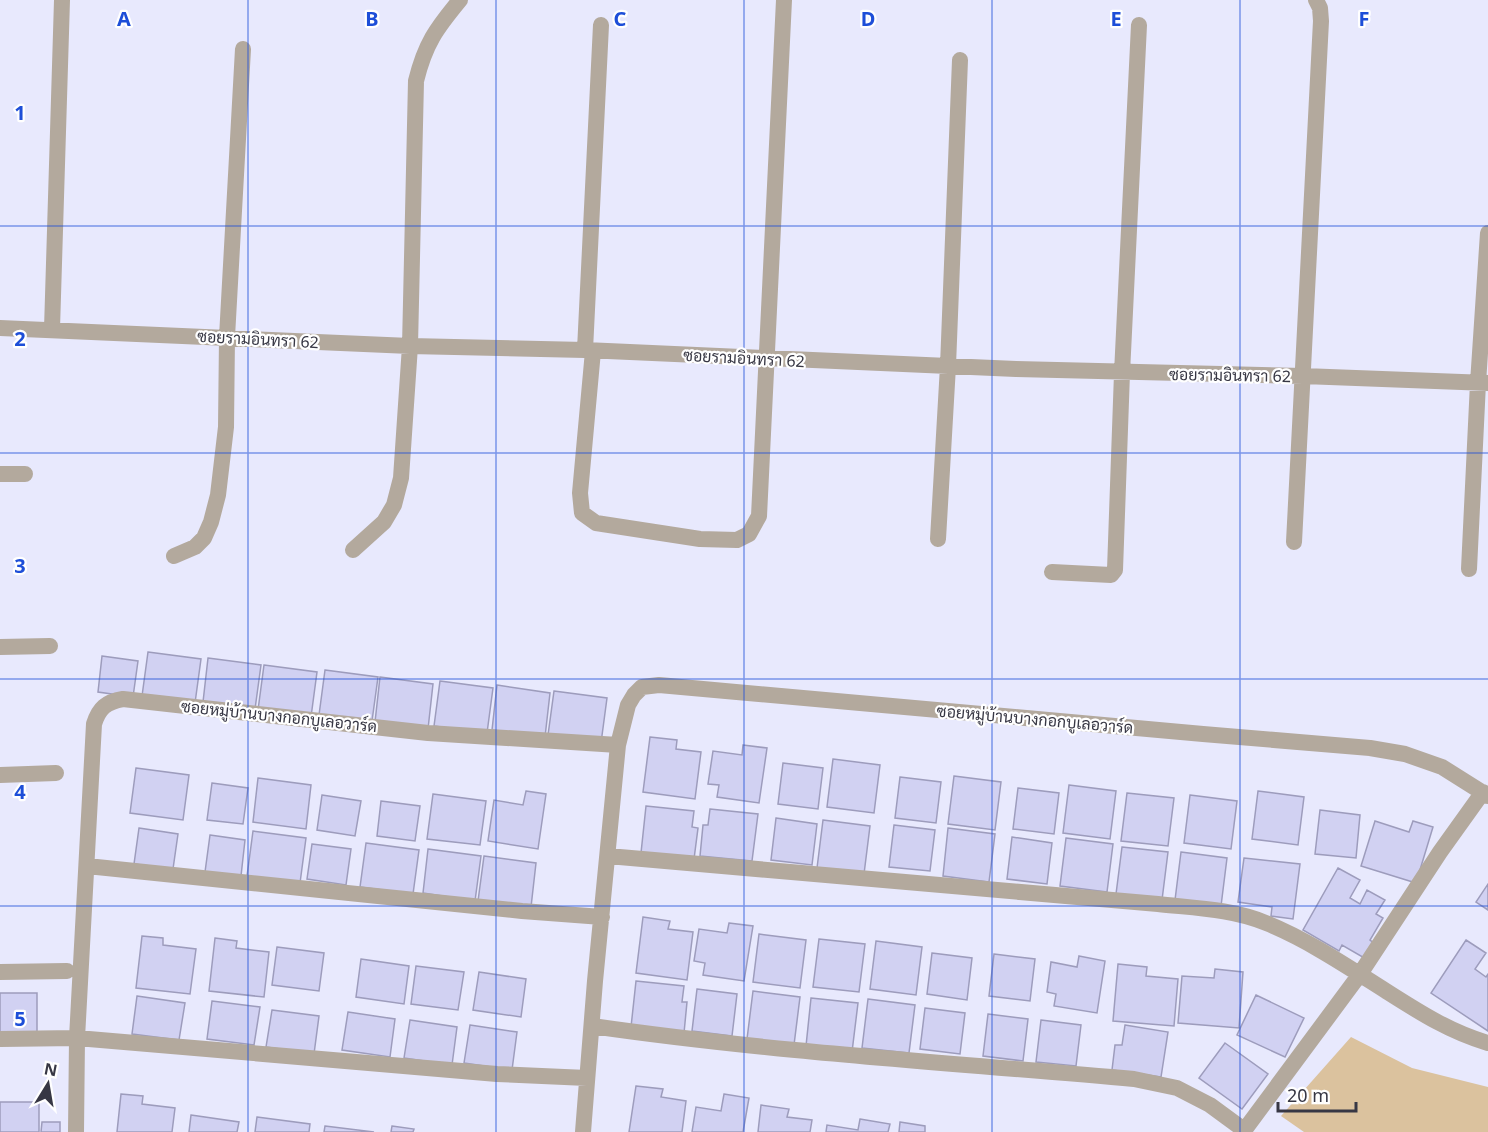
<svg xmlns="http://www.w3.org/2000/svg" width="1488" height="1132" font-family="'Noto Sans',Sarabun,sans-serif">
  <rect width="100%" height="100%" fill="#e8e9fd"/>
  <path fill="#dbc29e" d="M1351 1037 1412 1068 1488 1087V1132H1304L1281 1116Z"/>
  <path fill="#d1d1f2" stroke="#9d9cbc" stroke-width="1.5" d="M148 652 201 659 195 703 142 696Z
    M102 656 138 661 133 697 98 692Z
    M208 658 261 665 255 709 203 702Z
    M264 665 317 672 311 717 258 710Z
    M325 670 378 677 372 721 319 715Z
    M380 677 433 684 428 729 375 722Z
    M440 681 493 688 487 733 434 726Z
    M497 685 550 693 545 737 492 730Z
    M554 691 607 698 601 743 548 735Z
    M650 737 677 740 676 749 701 752 695 799 643 792Z
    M743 745 767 748 759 803 717 797 719 785 708 784 713 751 742 755Z
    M833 759 880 765 874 813 827 807Z
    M783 763 823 768 818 809 778 804Z
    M136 768 189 775 183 820 130 813Z
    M954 776 1001 782 995 830 948 824Z
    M900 777 941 782 936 823 895 818Z
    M258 778 311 785 306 829 253 822Z
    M212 783 248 788 243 824 207 820Z
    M1069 785 1116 791 1110 839 1063 833Z
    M1018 788 1059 793 1054 834 1013 829Z
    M526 791 546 794 538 849 488 841 494 800 523 805Z
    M1258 791 1304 797 1298 845 1252 839Z
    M1127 793 1174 798 1168 846 1121 841Z
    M433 794 486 801 480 845 427 839Z
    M322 795 361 801 355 836 317 830Z
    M1190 795 1237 801 1231 849 1184 843Z
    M381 801 420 806 415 841 377 836Z
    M646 806 694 811 692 827 698 828 694 859 641 853Z
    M710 809 758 814 752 861 700 856 703 825H708Z
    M1320 810 1360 815 1356 858 1315 854Z
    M776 818 817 824 812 865 771 860Z
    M823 820 870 826 864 874 817 868Z
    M1375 821 1409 832 1413 821 1433 827 1416 883 1361 866Z
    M894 825 935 830 930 871 889 867Z
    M139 828 178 834 173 869 134 864Z
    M948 828 995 834 989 882 943 876Z
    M253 831 306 838 300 883 247 876Z
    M210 835 245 840 241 876 205 872Z
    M1012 837 1052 843 1047 884 1007 879Z
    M1066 838 1113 844 1107 892 1060 886Z
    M366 843 419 850 413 894 360 887Z
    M312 844 351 849 346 885 307 879Z
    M1122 847 1168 852 1162 900 1116 894Z
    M428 849 481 856 475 901 423 893Z
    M1181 852 1227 858 1221 906 1175 900Z
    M484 856 536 863 531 907 478 901Z
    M1244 858 1300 864 1293 919 1271 916 1272 907 1238 902Z
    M1338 868 1360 880 1350 898 1360 904 1367 890 1385 900 1376 914 1383 918 1370 940 1375 944 1366 959 1342 945 1339 951 1303 930Z
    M1488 884V910L1476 902Z
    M643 917 670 921 668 929 693 932 687 980 636 973Z
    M729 923 753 926 744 981 703 975 705 963 694 961 699 929 727 933Z
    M759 934 806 940 800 988 753 982Z
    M142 936 163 938V945L196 949 190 994 136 988Z
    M215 938 237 941 236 948 269 952 264 997 209 991Z
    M819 939 865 944 859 992 813 987Z
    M1466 940 1486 953 1475 969 1486 977 1488 974V1031L1431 993Z
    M876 941 922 947 916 995 870 989Z
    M277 947 324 953 319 991 272 985Z
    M932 953 972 958 967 1000 927 994Z
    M994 954 1035 959 1030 1001 989 996Z
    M1079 956 1105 961 1097 1013 1054 1006 1056 994 1047 992 1051 962 1077 967Z
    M361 959 409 966 404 1004 356 997Z
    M1118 964 1147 967 1146 976 1178 979 1174 1026 1113 1021Z
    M416 966 464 972 458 1010 411 1004Z
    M1215 969 1243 972 1239 1028 1178 1023 1182 976 1214 978Z
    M479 972 526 979 521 1017 473 1010Z
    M636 981 684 986 682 1002H687L684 1033 631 1027Z
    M697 989 737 994 732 1036 692 1031Z
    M753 991 800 997 794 1045 747 1039Z
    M0 993H37V1033H0Z
    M1256 995 1304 1018 1285 1057 1237 1035Z
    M137 996 185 1003 179 1040 132 1034Z
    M811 998 858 1003 852 1052 806 1046Z
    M868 999 915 1005 909 1053 862 1048Z
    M212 1001 260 1007 254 1045 207 1039Z
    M925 1008 965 1013 960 1054 920 1049Z
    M272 1010 319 1016 314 1054 266 1047Z
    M348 1012 395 1019 390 1057 342 1050Z
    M988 1014 1028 1019 1023 1061 983 1056Z
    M410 1020 457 1027 452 1065 404 1058Z
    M1041 1020 1081 1025 1076 1066 1036 1062Z
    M470 1025 517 1032 512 1070 464 1063Z
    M1125 1025 1168 1032 1161 1077 1112 1070 1115 1045H1122Z
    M1225 1043 1268 1074 1242 1109 1199 1078Z
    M636 1086 663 1089 661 1097 686 1101 682 1132H629Z
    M121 1094 143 1096 142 1104 175 1108 172 1132H117Z
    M724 1094 749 1098 743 1132H692L696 1107 721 1111Z
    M0 1102H39V1132H0Z
    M761 1105 789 1109 787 1117 812 1120 810 1132H758Z
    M191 1115 239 1122 237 1132H189Z
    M257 1117 310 1124 309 1132H255Z
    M860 1119 890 1124 888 1132H826L827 1125 858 1130Z
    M42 1122H60V1132H41Z
    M900 1122 925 1126V1132H899Z
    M325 1126 374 1132H324Z
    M392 1126 414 1129 413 1132H391Z"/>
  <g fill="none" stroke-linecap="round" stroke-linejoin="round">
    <path stroke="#b3a99d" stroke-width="16" d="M0 328 410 346 585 350 1016 369 1303 376 1488 383
      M52 329 62 0
      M585 350 601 25
      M593 351 580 493 582 513 596 523 700 539 737 540 749 534 759 516 784 0
      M0 474H25
      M938 539 948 366 960 60
      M1294 542 1321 21 1320 8 1316 0
      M353 550 384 522 394 505 401 478 410 346 416 81C425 44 436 29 460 0
      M174 556 195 547 204 538 211 522 218 495 226 427 227 337 243 49
      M1469 569 1478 383 1488 233
      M1052 572 1111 575 1115 570 1122 373 1139 25
      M0 647 50 646
      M0 775 56 773
      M608 856 1158 904C1194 908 1233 909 1266 923 1308 940 1348 967 1386 991 1419 1012 1450 1032 1488 1043
      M87 866 522 911 602 917
      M0 972 67 971
      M592 1026C772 1052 953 1063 1134 1079L1177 1088 1210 1105 1244 1130
      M0 1039 77 1038 497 1074 587 1078
      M76 1132 77 1038 94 724C99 708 106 702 123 699L428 733 618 745
      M583 1132 595 981 618 745 628 705 634 695 642 687 659 685 1203 734 1370 748 1405 754 1442 767 1488 796
      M1243 1132 1360 974 1440 852 1483 792"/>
  </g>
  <path fill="none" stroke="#1d4ed8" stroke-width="1.5" stroke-opacity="0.55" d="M248 0V1132M496 0V1132M744 0V1132M992 0V1132M1240 0V1132M0 226H1488M0 453H1488M0 679H1488M0 906H1488"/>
  <g text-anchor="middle" stroke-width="4.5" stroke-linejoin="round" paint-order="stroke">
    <g font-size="16" fill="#373744" stroke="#fff">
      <text transform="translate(258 339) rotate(3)" y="6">ซอยรามอินทรา 62</text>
      <text transform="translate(744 358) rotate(3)" y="6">ซอยรามอินทรา 62</text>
      <text transform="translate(1230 375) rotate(1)" y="6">ซอยรามอินทรา 62</text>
      <text transform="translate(279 716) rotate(6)" y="6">ซอยหมู่บ้านบางกอกบูเลอวาร์ด</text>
      <text transform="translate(1035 719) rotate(5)" y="6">ซอยหมู่บ้านบางกอกบูเลอวาร์ด</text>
    </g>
  </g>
  <g font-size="20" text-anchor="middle" font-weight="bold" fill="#1d4ed8" stroke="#fff" stroke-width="4.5" stroke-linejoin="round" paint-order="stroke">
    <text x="124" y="26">A</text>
    <text x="372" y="26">B</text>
    <text x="620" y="26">C</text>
    <text x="868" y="26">D</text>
    <text x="1116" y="26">E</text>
    <text x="1364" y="26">F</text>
    <text x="20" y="120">1</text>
    <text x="20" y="346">2</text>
    <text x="20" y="573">3</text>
    <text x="20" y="799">4</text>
    <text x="20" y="1026">5</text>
  </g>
  <g transform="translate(48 1084) rotate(11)" stroke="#ffffff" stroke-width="4.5" paint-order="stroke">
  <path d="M0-4.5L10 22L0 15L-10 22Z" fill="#373744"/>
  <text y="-9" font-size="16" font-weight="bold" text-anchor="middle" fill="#373744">N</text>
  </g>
  <path d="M1278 1102v9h78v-9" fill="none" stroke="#373744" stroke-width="3"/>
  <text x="1287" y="1102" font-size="18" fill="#373744" stroke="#ffffff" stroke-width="4.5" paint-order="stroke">20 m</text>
</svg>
